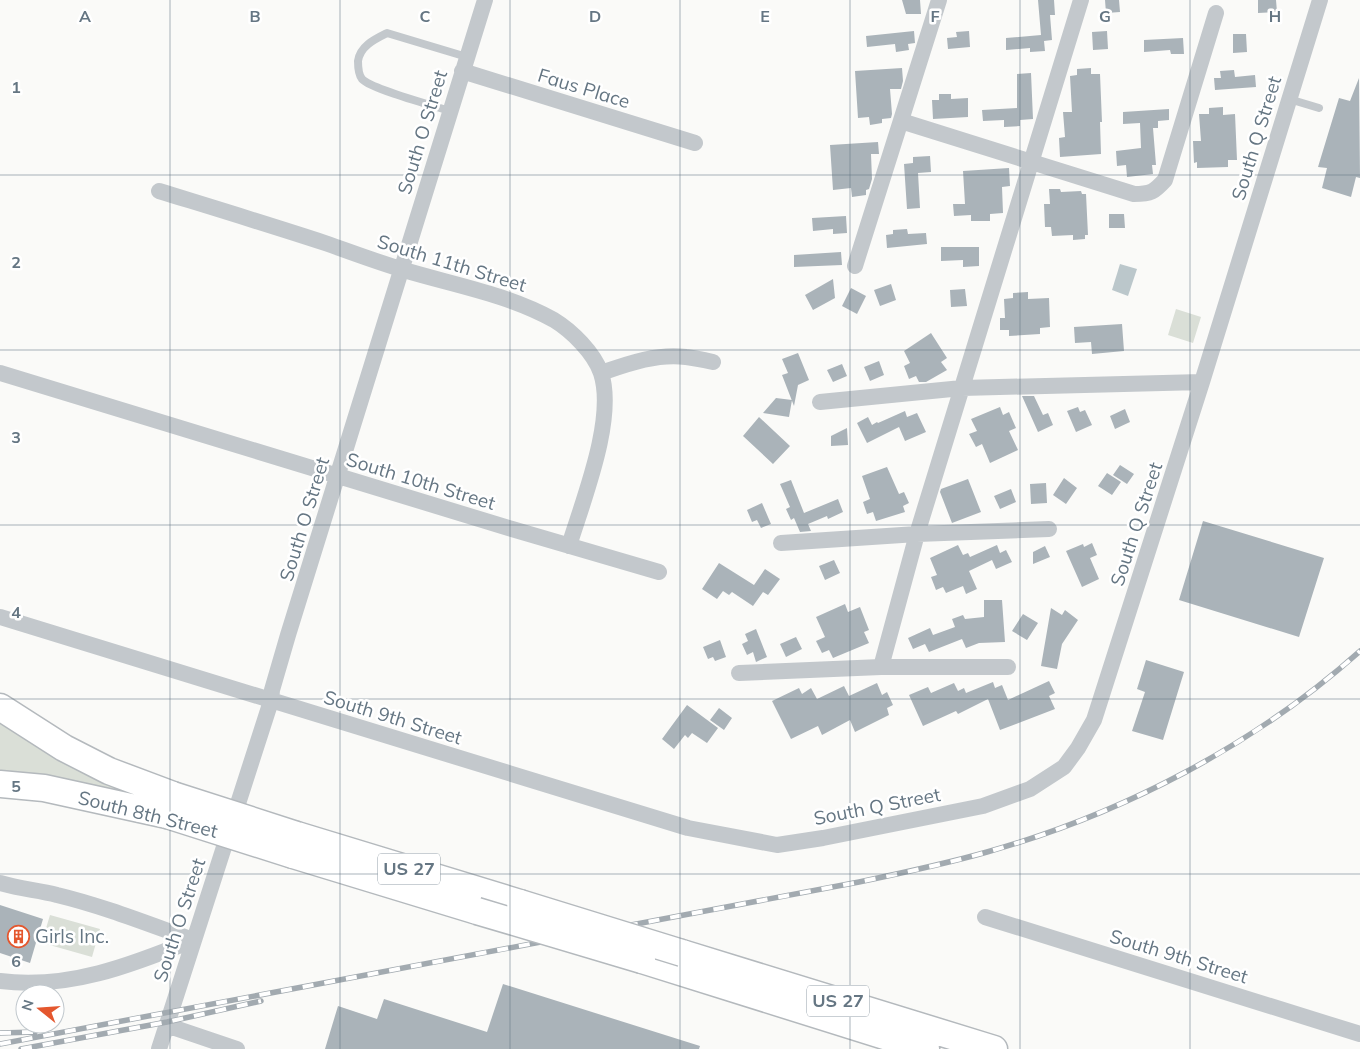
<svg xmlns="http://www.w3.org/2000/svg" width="1360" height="1049" font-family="Mulish,sans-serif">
  <rect width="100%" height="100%" fill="#fafaf8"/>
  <path fill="#dadfd7" d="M1176 309 1201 317 1193 343 1168 335Z
    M0 716 155 799 0 775Z
    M50 915 100 929 92 957 46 944 44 935Z"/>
  <path fill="#bbc7cb" d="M1120 264 1137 269 1128 296 1112 290Z"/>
  <path fill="#aab3b9" d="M902 0H920L921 14H906Z
    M1038 0H1054L1055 15H1050L1052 40 1044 41 1045 51 1030 52V48L1006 50V38L1041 35Z
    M1105 0H1119L1120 12 1106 13Z
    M1258 0H1276L1277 12 1258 13Z
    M914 31 915 43 908 44 909 50 896 52 895 44 867 47 866 36Z
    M969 31 970 47 948 49 947 38 957 37 956 32Z
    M1107 31 1108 49 1093 50 1092 32Z
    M1233 34H1246L1247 52 1233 53Z
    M1183 38 1184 54H1171L1170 50 1144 52V40Z
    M902 68 903 81 901 89H890L892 114 891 118 882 119V123L870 125 869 117 858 118 855 71Z
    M1091 68V74H1100L1102 122H1100L1101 154 1060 157 1059 138 1065 137 1063 112H1072L1070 76 1077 75V69Z
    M1234 70 1235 77 1255 75 1256 87 1215 90 1214 78H1221L1220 71Z
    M1031 73 1033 119 1020 120V126L1004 127V120L983 121 982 110 1017 108V74Z
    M1359 78 1360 178 1356 177 1351 197 1322 188 1327 168 1318 167 1339 98 1350 101Z
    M939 94H951V99L968 98V117L933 119 932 100H939Z
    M1223 107V115L1235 114 1237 160H1228V167L1197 168V162L1194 163 1193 141H1201L1199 114H1209V108Z
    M1169 109V120L1158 121V128H1153L1156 165H1152L1153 174 1127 177 1126 165 1117 166 1116 151 1141 148 1140 123 1123 124V112Z
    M878 142 879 154H871L872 179 869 189 866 190V195L852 197 851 188 833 190 830 145Z
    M930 156 931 172 918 173 920 208 907 209 904 164 913 163V157Z
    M1009 168 1010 186 1002 187 1003 213 990 214V221H971V215L954 216 953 204H965L963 171Z
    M1049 189H1060L1061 192 1081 191 1082 194H1086L1088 235H1085V239L1073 240V235L1052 236 1051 227H1045L1044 204H1050Z
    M1109 214H1124L1125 228H1109Z
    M846 216 847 233 833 234V229L813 231 812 218Z
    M907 229 908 234 926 233 927 244 887 248 886 235 893 234V230Z
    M941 247H979V266L963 267V260L941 261Z
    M841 252 842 265 794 267V255Z
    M833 279 835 298 813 310 805 295Z
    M891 284 896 300 880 306 874 290Z
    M851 288 866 296 857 314 842 306Z
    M965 289 967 306 951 307 950 290Z
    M1028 292V299L1049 298 1050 327 1040 328V334L1009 336V330H1000V318H1005L1004 299 1013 298V293Z
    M1122 324 1124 351 1092 354 1091 342 1075 343 1074 327Z
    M931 333 947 358 941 362 947 370 926 382H919L916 376 909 379 904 366 910 363 904 351Z
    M798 353 809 380 798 385 794 406 782 375 788 373 782 359Z
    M879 361 884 375 870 381 864 367Z
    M842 364 847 376 833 382 827 370Z
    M1022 396H1034L1043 415 1048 413 1053 425 1038 432Z
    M776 398 792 400 789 417 763 413Z
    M1000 407 1003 415 1009 412 1016 428 1009 431 1018 450 990 463 982 444 976 447 969 434 977 431 971 419Z
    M1078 407 1080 412 1085 410 1092 425 1076 432 1067 411Z
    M1125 409 1130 422 1115 429 1110 416Z
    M905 411 907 417 917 413 926 432 905 441 899 427 867 443 857 423 868 417 872 425 877 422 878 423Z
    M759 417 790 446 773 464 743 436Z
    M847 428 848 445 831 446V436Z
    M1120 465 1134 474 1127 484 1113 475Z
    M887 467 899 494 904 492 909 503 903 506 905 512 876 521 873 512 867 514 863 502 870 499 862 476Z
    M1107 473 1121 482 1112 495 1098 486Z
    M1064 478 1077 488 1066 504 1053 495Z
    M968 479 981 512 952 523 940 492 941 489Z
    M791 480 804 513 838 499 843 512 828 519 827 516 808 524 811 531 800 532 794 518 791 520 786 509 790 507 780 484Z
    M1046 483 1047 503 1031 504 1030 484Z
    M1011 489 1016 502 1000 509 994 496Z
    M762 503 771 524 761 528 757 520 752 522 747 510Z
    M1203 521 1324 558 1299 637 1179 600Z
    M1092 543 1097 555 1090 558 1099 579 1082 587 1066 551 1083 544 1084 547Z
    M958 545 963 555 968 553 970 557 997 545 1000 553 1006 550 1012 562 996 569 992 560 969 571 977 589 966 594 963 586 946 593 943 587 936 590 931 577 937 575 930 558Z
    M1045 546 1050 557 1033 564V552Z
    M834 560 840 573 825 580 819 566Z
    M719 563 754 585 765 569 780 579 768 595 763 592 753 606 732 592 729 595 723 591 717 599 702 589Z
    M984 600H1002L1005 642 979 643 966 648 962 639 929 652 925 644 913 649 908 638 930 628 933 635 955 627 952 619 963 615 965 619 984 617Z
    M845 604 848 612 860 607 869 630 864 632 869 643 833 658 829 650 822 653 816 641 825 637 816 617Z
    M1051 608 1062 615 1065 610 1078 620 1062 644 1057 669 1041 666Z
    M1023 614 1038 623 1027 640 1012 631Z
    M756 629 767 657 756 662 753 652 747 655 742 644 748 641 745 634Z
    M796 637 802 649 786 657 780 644Z
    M720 640 726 657 715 661 713 657 708 659 703 647Z
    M1146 660 1184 672 1163 740 1132 731 1145 692 1137 689Z
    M1049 681 1055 693 1049 696 1055 709 1000 730 988 699 958 714 956 711 923 726 909 695 928 687 931 693 954 683 958 691 964 688 966 693 993 682 995 688 1002 685 1008 700Z
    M877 683 882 695 887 692 893 705 887 708 889 715 855 732 850 720 822 735 818 726 791 739 772 701 799 688 802 694 811 688 817 699 844 686 849 696Z
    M687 705 718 728 707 743 692 733 688 738 685 735 674 749 662 739Z
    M719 708 732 718 724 730 710 720Z
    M0 905 43 919 30 963 0 953Z
    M503 984 700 1046 699 1049H325L338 1006 377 1019 384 999 487 1032Z"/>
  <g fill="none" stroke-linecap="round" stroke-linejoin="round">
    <defs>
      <path id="trunk" d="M0 707 64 748 109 771 173 795
        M0 784 44 788 167 815
        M297 835 520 903
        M293 855 477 911
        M682 953 994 1049
        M642 960 926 1049"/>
    </defs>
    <use href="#trunk" stroke="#b4b9bd" stroke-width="29"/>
    <path stroke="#c3c8cc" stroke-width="8" d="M1289 99 1319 108
      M450 111C434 106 371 89 362 79 358 74 358 67 358 61 360 46 375 39 387 33L467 57"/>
    <path stroke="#c3c8cc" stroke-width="16" d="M462 71 695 143
      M901 121 1134 194C1151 194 1154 192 1165 180L1216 13
      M159 191C214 208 270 225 325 243 351 252 377 262 404 270 454 285 507 294 554 320 572 331 594 353 601 373 616 419 583 500 569 546
      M855 266 939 0
      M0 373 512 529 659 572
      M601 373C627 364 657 353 686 357 695 358 704 360 713 362
      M820 402 962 388 1202 382
      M781 543 917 534 1049 529
      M0 617 688 828 777 845 823 838 983 806 1030 789 1064 767 1078 748 1094 720 1202 382 1320 0
      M881 667 917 534 1081 0
      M739 673 881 667H1008
      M0 883C19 889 38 890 57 895 103 906 148 924 193 940
      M985 917 1360 1034
      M0 981C67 990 132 965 193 940
      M166 1025 237 1049
      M159 1049 271 701 272 690 288 635 485 0"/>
    <use href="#trunk" stroke="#fff" stroke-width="26"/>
    <defs>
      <path id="rail" d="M0 1033 35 1032
        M0 1044 859 882C902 873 945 864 987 852 1122 814 1255 745 1360 651
        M21 1049 167 1022 261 1001"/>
    </defs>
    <use href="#rail" stroke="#a2aab0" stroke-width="5.5"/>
    <use href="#rail" stroke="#fff" stroke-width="4" stroke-dasharray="11" stroke-linecap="butt"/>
    <defs>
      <path id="trunk-bridge" d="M173 795 297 835
        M167 815 293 855
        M520 903 682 953
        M477 911 642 960"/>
    </defs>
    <use href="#trunk-bridge" stroke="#b4b9bd" stroke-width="29" stroke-linecap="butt"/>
    <use href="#trunk-bridge" stroke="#fff" stroke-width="26"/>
  </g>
  <path fill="none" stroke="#657683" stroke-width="1" stroke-opacity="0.55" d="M170 0V1049M340 0V1049M510 0V1049M680 0V1049M850 0V1049M1020 0V1049M1190 0V1049M0 175H1360M0 350H1360M0 525H1360M0 699H1360M0 874H1360"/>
  <defs>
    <symbol id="building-ring" viewBox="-11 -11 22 22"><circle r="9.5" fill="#fff" stroke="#e4572e" stroke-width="1.5"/><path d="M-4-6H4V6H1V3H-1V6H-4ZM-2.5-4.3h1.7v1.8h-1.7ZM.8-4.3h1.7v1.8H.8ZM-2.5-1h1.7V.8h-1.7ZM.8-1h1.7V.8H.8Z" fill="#e4572e"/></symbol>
  </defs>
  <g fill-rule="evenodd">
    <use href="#building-ring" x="6" y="924" width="25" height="25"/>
  </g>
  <g text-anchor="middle" stroke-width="5" stroke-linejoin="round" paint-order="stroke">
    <g fill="#fff" stroke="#939fa8" stroke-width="1">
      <rect x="378" y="853.5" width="62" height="31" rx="4"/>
      <rect x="807" y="985.5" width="62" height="31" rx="4"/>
    </g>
    <g font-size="18" font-weight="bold" fill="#657683">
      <text x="409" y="875">US 27</text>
      <text x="838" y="1007">US 27</text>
    </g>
    <g font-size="19" fill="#657683" stroke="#fff">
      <text transform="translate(584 88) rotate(17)" y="7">Faus Place</text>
      <text transform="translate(422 132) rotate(-73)" y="7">South O Street</text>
      <text transform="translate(1256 138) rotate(-73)" y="7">South Q Street</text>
      <text transform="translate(452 263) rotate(17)" y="7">South 11th Street</text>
      <text transform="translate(421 481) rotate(17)" y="7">South 10th Street</text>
      <text transform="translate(304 519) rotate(-73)" y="7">South O Street</text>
      <text transform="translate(1136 524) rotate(-72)" y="7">South Q Street</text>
      <text transform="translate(393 717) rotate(17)" y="7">South 9th Street</text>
      <text transform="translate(877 806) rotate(-11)" y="7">South Q Street</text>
      <text transform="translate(148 814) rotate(14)" y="7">South 8th Street</text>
      <text transform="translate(179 920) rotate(-72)" y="7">South O Street</text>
      <text transform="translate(1179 956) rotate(17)" y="7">South 9th Street</text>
    </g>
    <g font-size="19" fill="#657683" stroke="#fff" text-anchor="start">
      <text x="35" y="943">Girls Inc.</text>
    </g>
  </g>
  <g font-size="16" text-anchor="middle" font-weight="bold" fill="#657683" stroke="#fff" stroke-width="5" stroke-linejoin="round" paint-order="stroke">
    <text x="85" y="22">A</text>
    <text x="255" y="22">B</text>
    <text x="425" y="22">C</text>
    <text x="595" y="22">D</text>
    <text x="765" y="22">E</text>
    <text x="935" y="22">F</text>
    <text x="1105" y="22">G</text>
    <text x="1275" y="22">H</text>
    <text x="16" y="93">1</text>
    <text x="16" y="268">2</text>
    <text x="16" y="443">3</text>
    <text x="16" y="618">4</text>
    <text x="16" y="792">5</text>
    <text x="16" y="967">6</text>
  </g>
  <g transform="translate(40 1009) rotate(287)"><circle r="24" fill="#ffffff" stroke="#c1c8cd"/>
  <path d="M0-4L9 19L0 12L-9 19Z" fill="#e4572e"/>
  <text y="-8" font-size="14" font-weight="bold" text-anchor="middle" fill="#657683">N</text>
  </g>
</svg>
